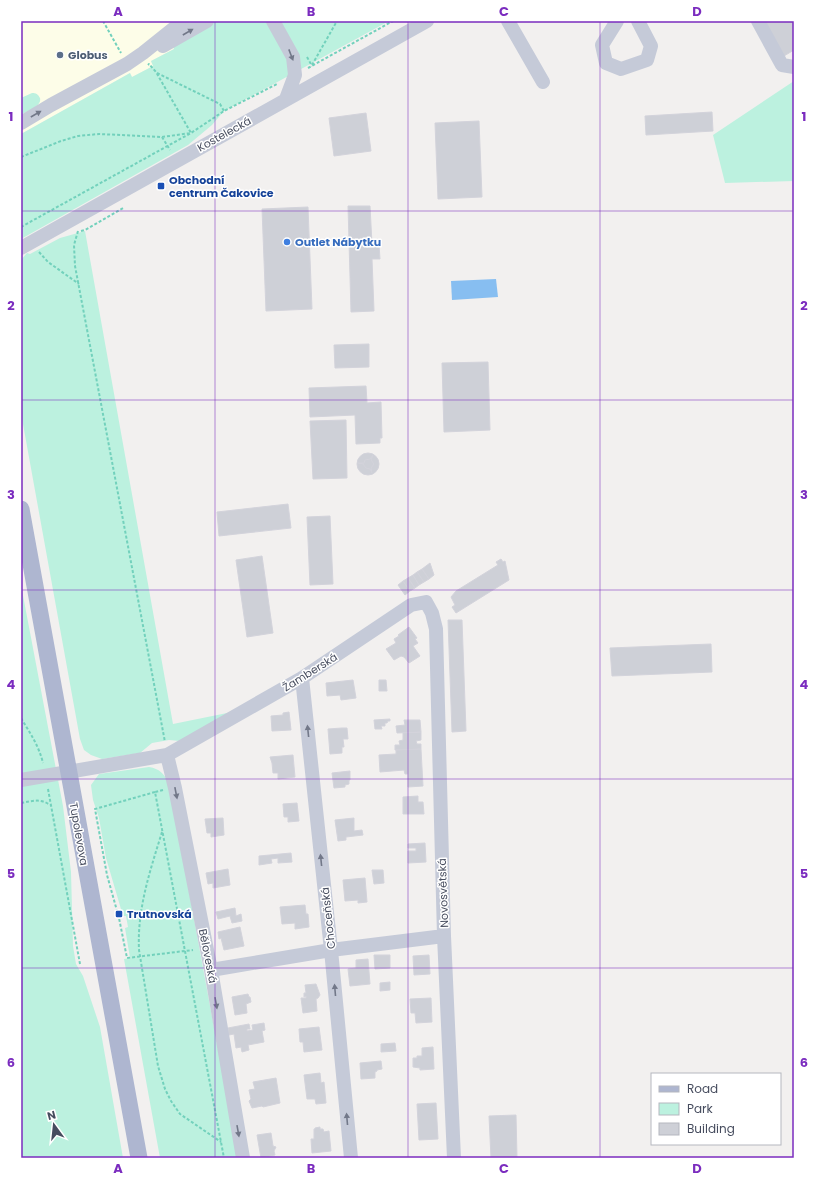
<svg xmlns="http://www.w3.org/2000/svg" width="815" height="1179" font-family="Poppins,sans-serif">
  <rect width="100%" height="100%" fill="#f2f0ef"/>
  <path fill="#fdfde8" d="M21 21H191L182 26 174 49 151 61 154 66 132 77 130 73 21 134Z"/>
  <path fill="#bcf1df" d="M192 21H389L224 111 212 125 188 145 21 239V134L130 73 132 77 153 66 151 61 174 49 168 36 182 26Z
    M794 81V181L725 183 713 135Z
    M32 93C36 93 38 94 40 98 42 107 27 111 21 115V107L22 106 21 104V98Z
    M85 231 173 724 232 712 180 741 169 740 152 743 140 753 102 759 91 755 84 750 80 739 21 413V260L27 253 30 254 60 238Z
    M21 585 63 806 71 872 73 946 76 964 83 976 100 1027 123 1158H21Z
    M149 767C160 769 163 773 169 783L238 1158H160L124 959 130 958 125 928 128 927 126 916H123L106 858 99 818 93 800 91 785 99 774Z"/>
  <path fill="#87bef1" d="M496 279 498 297 452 300 451 281Z"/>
  <path fill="#ced0d7" stroke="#d3d3db" d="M765 21H794V50L784 56Z
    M712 112 713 131 646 135 645 116Z
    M366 113 371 151 334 156 329 118Z
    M479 121 482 197 438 199 435 123Z
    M348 206H370L372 244H379L380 259H372L374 311 351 312Z
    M308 207 312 309 266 311 262 209Z
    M369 344V367L335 368 334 345Z
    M488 362 490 430 444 432 442 363Z
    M366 386 367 403 381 402 382 438H380V443L356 444 355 415 310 417 309 388Z
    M346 420 347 478 313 479 310 421Z
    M357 464a11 11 0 1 1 22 0a11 11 0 1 1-22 0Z
    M373 455 371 460 374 464 371 468 372 473 370 469 366 468 363 464 358 463H364L365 460 370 459Z
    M288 504 291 528 219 536 217 512Z
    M330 516 333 584 310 585 307 517Z
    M262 556 273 633 247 637 236 560Z
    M501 559 503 562 505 561 509 580 456 613 452 607 455 605 451 597 456 591 498 565 496 562Z
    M430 563 434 575 429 579 422 569Z
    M422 569 429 579 424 582 417 572Z
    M417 572 424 582 419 585 413 575Z
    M413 575 419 585 415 588 408 578Z
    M408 578 415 588 410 591 403 581Z
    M403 581 410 591 405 595 398 585Z
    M448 620H462L466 731 452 732Z
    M409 627 417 638 415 639 418 643 413 646 420 656 409 663 404 657 401 656 394 660 386 649 396 643 394 639 399 636 398 635Z
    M711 644 712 672 612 676 610 648Z
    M353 680 356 698 341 700 340 695 327 696 326 683Z
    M379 680H386L387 691H379Z
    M289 712 291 730 272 731 271 716 283 715V713Z
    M390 719V721H388L387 723H385V726H381L382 729H375L374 720Z
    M404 720H420L421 732 397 733 396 726 405 725Z
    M342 728H347L348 739H343L344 747H342V753L330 754 328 729Z
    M421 732V740L416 741 417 744H421V749L395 750V745H400L399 741 403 740V733Z
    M421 749 423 786 408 787V774H405L404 770 380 772 379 755 396 754V750Z
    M293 755 295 777 278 779V773H273L272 763 270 757Z
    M350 771V780H349V784L345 785V787L334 788 332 773Z
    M418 796V802H423L424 814H403V797Z
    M297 803 299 821 288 822V817H284L283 804Z
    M223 818 224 835 211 837V833H207L205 819Z
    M354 818V831L362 830 363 835 346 837V840L338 841 335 820Z
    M425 843 426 862 408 863V851H416V848H408V844Z
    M291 853 292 862 278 863V858L271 859 272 863 259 865V856Z
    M228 869 230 885 213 888V883L208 884 206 873Z
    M372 870H383L384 883 374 884Z
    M365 878 367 902 358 903V900L345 901 343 880Z
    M305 905 306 914H308L309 927 295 929V923L282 924 280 907Z
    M235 908 236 916 241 914 242 921 232 923 230 916 218 919 216 912Z
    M240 927 244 946 224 950 221 938 219 939 218 932Z
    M374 955H390V968L375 969Z
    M429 955 430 974 414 975 413 956Z
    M368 959 370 984 350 986 348 969 356 968V960Z
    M390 982V990L380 991V983Z
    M316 984 320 995 318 998 316 999 317 1011 303 1013 301 998H306V996L304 997V993H306L305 985Z
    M248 994 249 997H250L251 1002 246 1004 247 1013 235 1015 232 997Z
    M431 998 432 1022 416 1023 415 1013H411L410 999Z
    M264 1023 265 1030 262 1031 264 1042 248 1045 249 1050 242 1052 241 1047 236 1048 234 1034 229 1035 228 1028 249 1024 250 1029H247V1031L253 1030 252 1025Z
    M319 1027 322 1050 304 1052 303 1042H300L299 1029Z
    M395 1043 396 1051 381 1052V1044Z
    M433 1047 434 1069 420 1070V1068L413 1067V1058H417V1056H422V1048Z
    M381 1061 382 1069 377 1070V1071L375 1072V1078L361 1079 360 1063Z
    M320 1073 321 1083 324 1082 326 1103 316 1104 315 1099H307L304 1075Z
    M276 1078 280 1103 263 1107 262 1106 252 1108 249 1101 251 1099 249 1090 255 1089 253 1082Z
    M436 1103 438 1139 419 1140 417 1104Z
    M516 1115 517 1158H491L489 1116Z
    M320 1127V1129H323L324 1132 329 1131 331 1151 312 1153 311 1139H314V1129H315V1128Z
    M271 1133 273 1146 276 1147 274 1151 275 1155 261 1158 257 1135Z"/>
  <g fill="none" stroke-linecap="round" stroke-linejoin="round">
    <path stroke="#72d1bc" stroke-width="2" stroke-dasharray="3 2" stroke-linecap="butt" d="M103 21 121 53
      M307 57 312 66
      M312 65 337 21
      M308 68 393 21
      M157 73 220 104 224 111
      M162 137 170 150
      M21 157 61 141 78 136 99 134 162 137 191 133 156 72 149 64 148 65
      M21 227 191 133 224 111 277 84
      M78 231 74 245 75 266 165 742
      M81 231 85 230 123 208
      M39 252 48 262 79 284
      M21 718C30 733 39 746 43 763
      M48 789 80 964
      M163 790 155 792 224 1158
      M155 792 95 809 107 875 119 918 127 958 193 950
      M21 803C33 801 40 798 50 805
      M162 832C150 871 137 909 139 950L158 1066 165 1089 171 1101 180 1114 221 1142"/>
    <path stroke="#c5cad8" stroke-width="14" d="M273 21 293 57 295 75 286 99
      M508 21 543 82
      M617 21 602 45 606 63 621 69 647 60 651 46 638 21
      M758 21 782 65 794 67
      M163 46 207 21
      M21 123 51 105 127 64 143 53 183 21
      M21 248 427 21
      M302 678 331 950 351 1158
      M167 755 175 788 211 970 243 1158
      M21 780 167 755 302 678 411 605 426 602 432 613 436 629 444 936 454 1158
      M211 970 331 950 444 936"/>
    <path stroke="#aeb6d0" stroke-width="17" d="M21 509 139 1158"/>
  </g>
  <defs><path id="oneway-solid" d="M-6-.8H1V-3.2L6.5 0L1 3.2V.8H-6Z"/></defs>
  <g fill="#727889">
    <use href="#oneway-solid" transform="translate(188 32) rotate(-30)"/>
    <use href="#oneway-solid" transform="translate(291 55) rotate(69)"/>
    <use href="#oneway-solid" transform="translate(36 114) rotate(-30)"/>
    <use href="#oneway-solid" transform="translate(308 731) rotate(-96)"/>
    <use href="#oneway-solid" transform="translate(176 793) rotate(79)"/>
    <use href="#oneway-solid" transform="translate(321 860) rotate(-96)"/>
    <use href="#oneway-solid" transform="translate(335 990) rotate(-95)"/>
    <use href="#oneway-solid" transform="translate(216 1003) rotate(80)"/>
    <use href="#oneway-solid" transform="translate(347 1119) rotate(-95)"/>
    <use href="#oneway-solid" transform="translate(238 1131) rotate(80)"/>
  </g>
  <path fill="none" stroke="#7b2cbf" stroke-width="1" stroke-opacity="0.55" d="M215 21V1158M408 21V1158M600 21V1158M21 211H794M21 400H794M21 590H794M21 779H794M21 968H794"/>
  <circle fill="#5c6f8a" stroke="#fff" stroke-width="1.5" cx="60" cy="55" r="4"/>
  <g fill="#1a4fb4" stroke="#fff" stroke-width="1.5">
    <rect x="157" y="182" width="8" height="8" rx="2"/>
    <rect x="115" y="910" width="8" height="8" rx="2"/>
  </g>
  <circle fill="#3f7fe0" stroke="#fff" stroke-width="1.5" cx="287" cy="242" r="4"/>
  <g text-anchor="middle" stroke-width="3" stroke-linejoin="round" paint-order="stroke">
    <g font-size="11" font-weight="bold" fill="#4e5e75" stroke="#fff" text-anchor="start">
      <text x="68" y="59">Globus</text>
    </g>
    <g font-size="11" fill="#464c5e" stroke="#fff">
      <text transform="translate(224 134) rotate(-29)" y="4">Kostelecká</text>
      <text transform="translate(310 672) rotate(-32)" y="4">Žamberská</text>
      <text transform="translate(79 834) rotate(80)" y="4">Tupolevova</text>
      <text transform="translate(443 893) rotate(-92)" y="4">Novosvětská</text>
      <text transform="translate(328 918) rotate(-96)" y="4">Choceňská</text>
      <text transform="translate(208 956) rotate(79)" y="4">Běloveská</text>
    </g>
    <g font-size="11" font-weight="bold" fill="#164399" stroke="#fff" text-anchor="start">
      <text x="169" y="184">Obchodní<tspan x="169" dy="13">centrum Čakovice</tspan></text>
      <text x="127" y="918">Trutnovská</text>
    </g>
    <g font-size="11" font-weight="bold" fill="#366cbe" stroke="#fff" text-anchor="start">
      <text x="295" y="246">Outlet Nábytku</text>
    </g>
  </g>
  <rect width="815" height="1179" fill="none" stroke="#ffffff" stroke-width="44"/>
  <rect x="651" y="1073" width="130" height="72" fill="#ffffff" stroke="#b5b7bf"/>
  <rect x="659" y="1086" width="20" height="6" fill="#aeb6d0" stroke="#b5b7bf"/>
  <text x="687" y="1093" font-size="12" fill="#464c5e">Road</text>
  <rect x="659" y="1103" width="20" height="12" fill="#bcf1df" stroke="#b5b7bf"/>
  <text x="687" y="1113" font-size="12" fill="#464c5e">Park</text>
  <rect x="659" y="1123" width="20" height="12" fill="#ced0d7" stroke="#b5b7bf"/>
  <text x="687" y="1133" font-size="12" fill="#464c5e">Building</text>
  <g transform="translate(54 1125) rotate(345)" stroke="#ffffff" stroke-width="3" paint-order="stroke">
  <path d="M0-3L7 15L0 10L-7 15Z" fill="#464c5e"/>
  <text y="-6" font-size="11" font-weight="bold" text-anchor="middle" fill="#464c5e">N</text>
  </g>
  <rect x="22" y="22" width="771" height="1135" fill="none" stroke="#7b2cbf" stroke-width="1.5"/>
  <g font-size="13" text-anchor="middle" font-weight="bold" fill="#7b2cbf">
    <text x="118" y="16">A</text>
    <text x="311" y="16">B</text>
    <text x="504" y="16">C</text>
    <text x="697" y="16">D</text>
    <text x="11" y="121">1</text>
    <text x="804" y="121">1</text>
    <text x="11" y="310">2</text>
    <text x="804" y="310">2</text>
    <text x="11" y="499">3</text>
    <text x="804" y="499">3</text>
    <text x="11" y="689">4</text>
    <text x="804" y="689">4</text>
    <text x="11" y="878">5</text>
    <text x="804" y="878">5</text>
    <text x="11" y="1067">6</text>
    <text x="804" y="1067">6</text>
    <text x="118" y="1173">A</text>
    <text x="311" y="1173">B</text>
    <text x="504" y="1173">C</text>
    <text x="697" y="1173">D</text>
  </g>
</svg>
